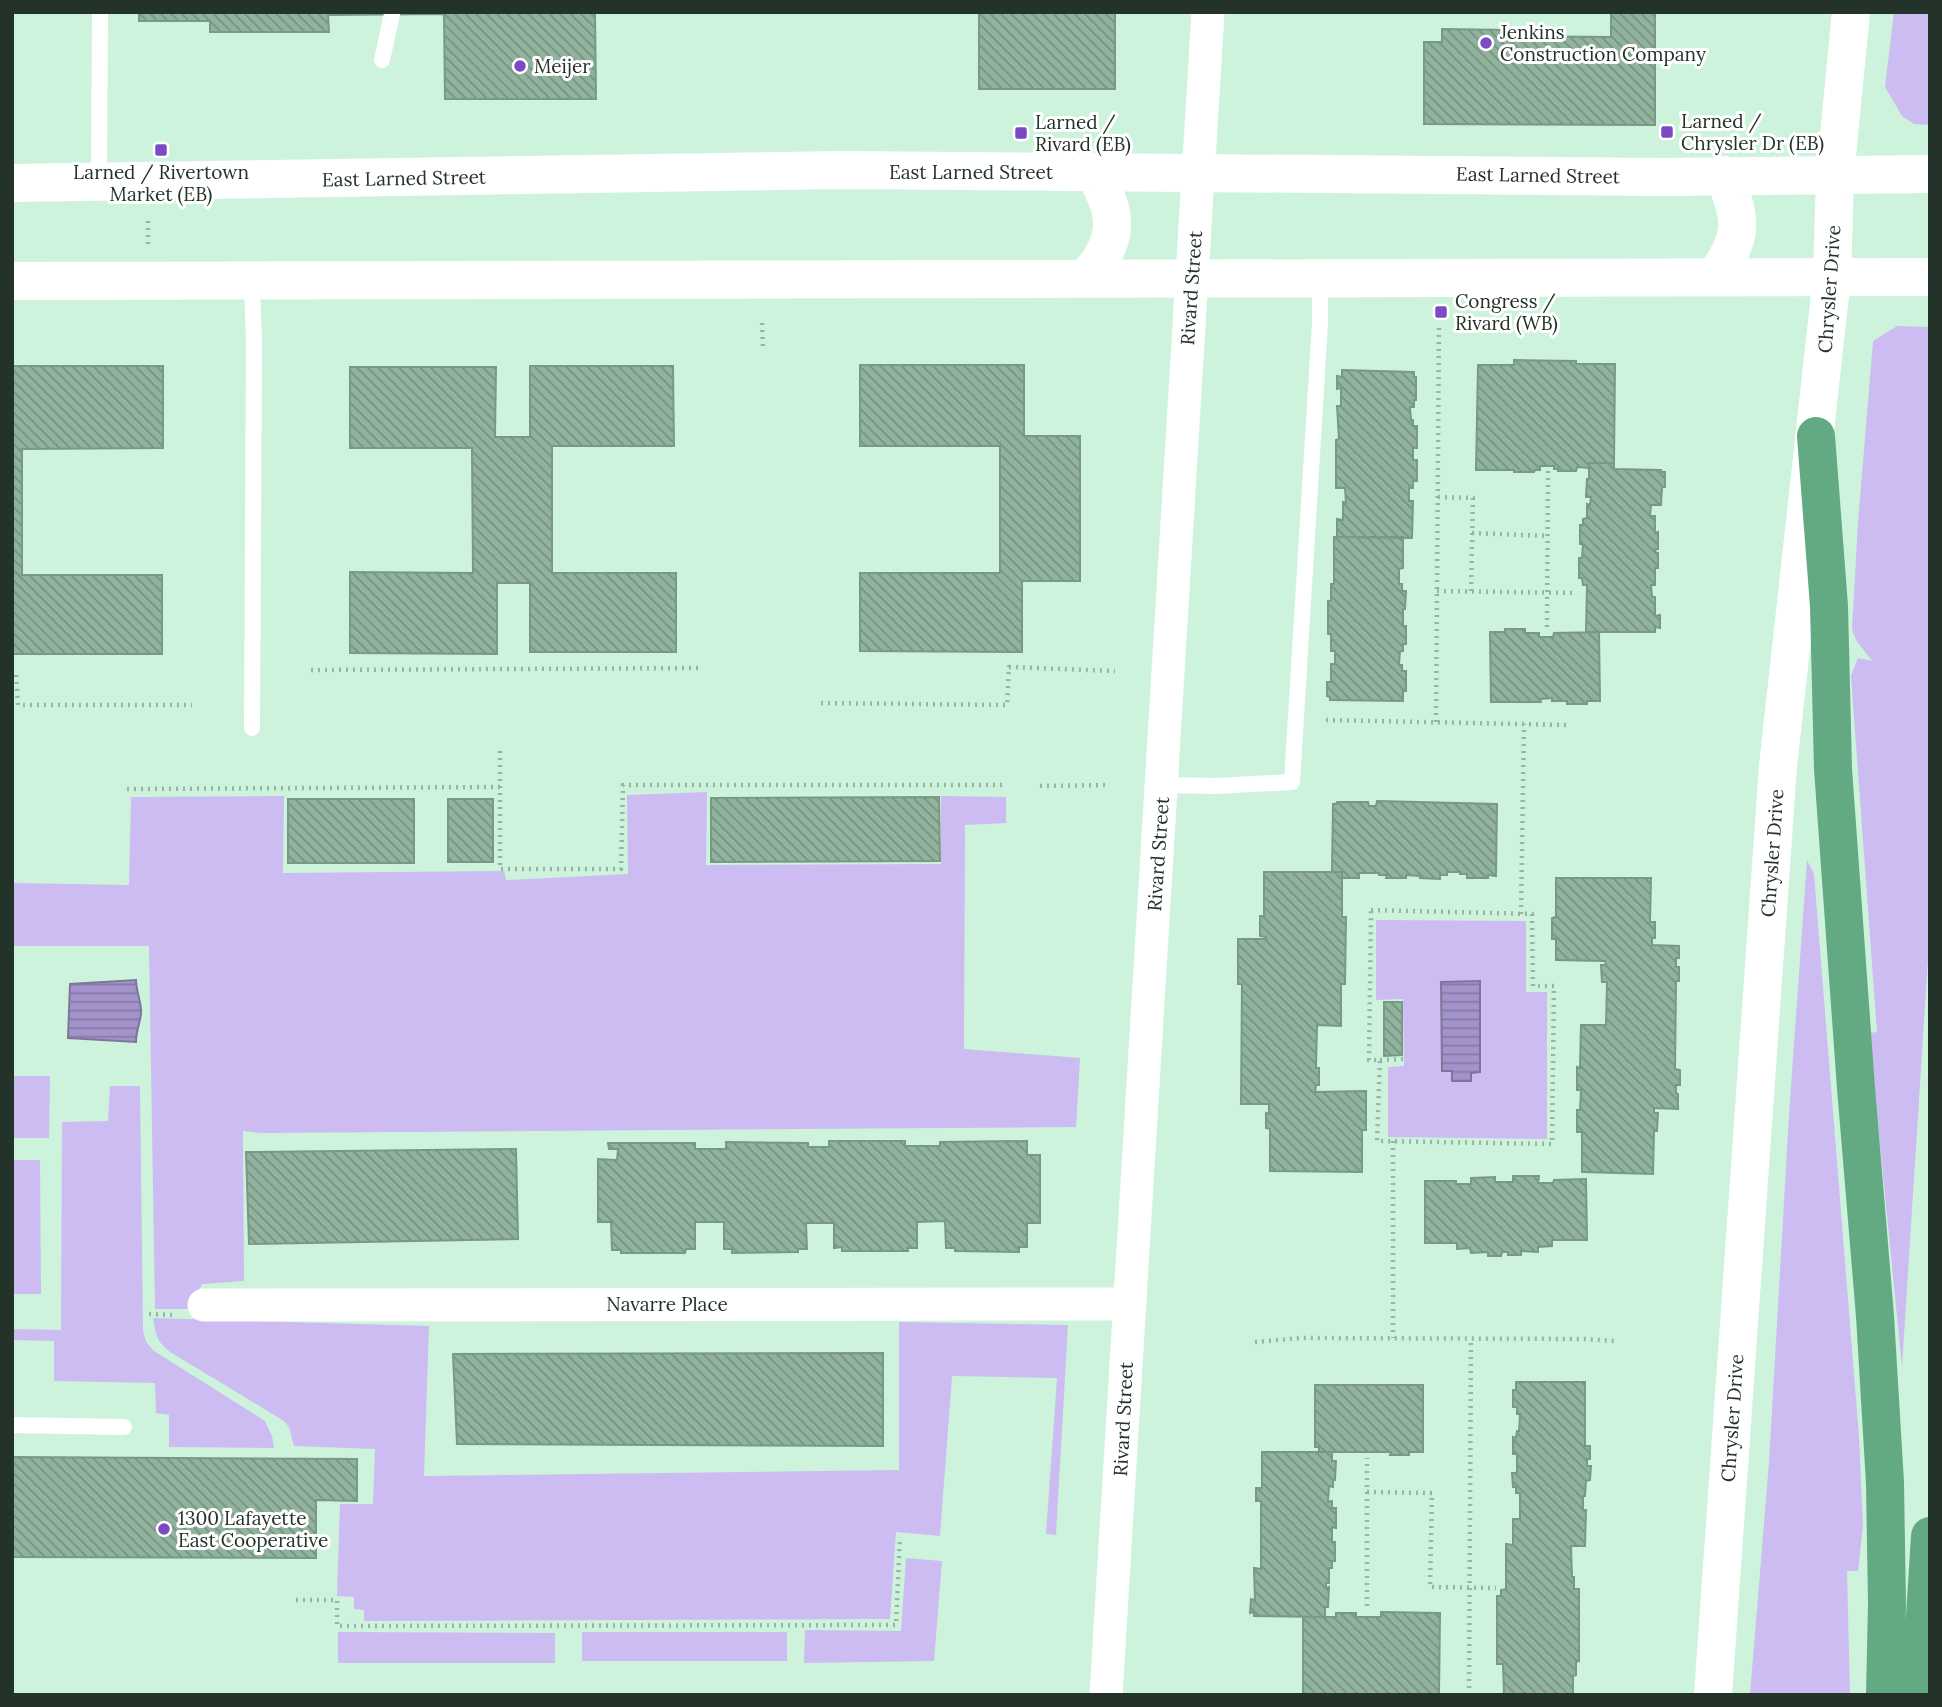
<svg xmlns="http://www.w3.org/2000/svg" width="1942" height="1707" font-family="Lora,serif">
  <defs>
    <pattern id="water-rules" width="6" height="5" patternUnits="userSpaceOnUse" patternTransform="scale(1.75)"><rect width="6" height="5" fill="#a493ca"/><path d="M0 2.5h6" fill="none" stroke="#8579a4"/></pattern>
    <pattern id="building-back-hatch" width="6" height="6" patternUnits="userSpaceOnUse" patternTransform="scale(1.75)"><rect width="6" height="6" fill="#91b39e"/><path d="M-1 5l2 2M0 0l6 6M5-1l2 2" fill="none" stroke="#769281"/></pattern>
  </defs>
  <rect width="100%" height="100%" fill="#cef3dc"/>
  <path fill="#ccbcf2" d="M1894 12H1930V125L1914 124 1902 116 1885 87Z
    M1897 326 1930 327V927L1902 1367 1869 1033 1877 1032 1851 676 1858 658 1872 661 1856 640 1852 630 1858 522 1873 341Z
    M707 792 706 865 941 864V796L1006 797V823L965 825 964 1049 1080 1058 1076 1127 261 1133 243 1131 244 1281 202 1284 191 1309H155L149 946H12V883L129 885 131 797 284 796 283 873 504 871 506 880 628 874 627 795Z
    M1807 860 1814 874 1859 1437 1863 1525 1858 1571H1847L1850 1695H1750L1769 1462 1789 1115Z
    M1376 920 1526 921V992H1547V1139L1388 1137V1067L1404 1066 1403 999 1376 1000Z
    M12 1076H50L49 1138H12Z
    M110 1086H140L143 1331 146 1342 154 1351 265 1421 272 1436 274 1448 169 1447V1415L156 1413 155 1383 54 1381V1341L12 1340V1329L61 1330 62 1122 108 1121Z
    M12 1160H40L41 1294H12Z
    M153 1318 429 1326 424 1476 899 1470V1322L1068 1325 1056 1535 1046 1534 1057 1378 952 1376 940 1536 896 1532 890 1619 364 1621V1610L354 1609V1597L337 1596 340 1504H373L375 1449 294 1446 289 1427 284 1421 170 1352C156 1340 156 1336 153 1318Z
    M906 1558 942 1561 934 1661 804 1663 805 1630 901 1631Z
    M338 1632 555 1633V1663H338Z
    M582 1632H787V1661H582Z"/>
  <path fill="url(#water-rules)" stroke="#7e769a" stroke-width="2" d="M136 980C136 991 142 1003 141 1014 140 1023 136 1031 136 1042L68 1038 70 984Z
    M1480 981V1072L1471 1073V1081H1452V1071H1442L1441 982Z"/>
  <path fill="url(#building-back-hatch)" stroke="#779985" stroke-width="2" d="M139 12H595L596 99H445L444 14 328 15 329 32H210V21H139Z
    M979 12H1115V89H979Z
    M1611 12H1655V125L1424 124V42H1442V29L1509 30V36L1611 37Z
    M1514 360 1576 361V364H1615L1614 463H1589V468L1577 467 1576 471H1558V469H1554V466H1540V470H1535L1534 472H1514V470H1476L1478 365H1514Z
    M860 365H1024V436H1080V581H1022V652L860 651V573H1000V446H860Z
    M12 366H163V448L22 449V575H162V654H12Z
    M530 366H673L674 446H552V573H676V652H530V583H497V654L350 653V572L473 573 472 448H350V367H496L495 437H530Z
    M1342 370 1414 372V377H1416V400H1414V407H1410L1411 420H1413V426H1417V448H1413V460H1417V481H1413V488H1409V501H1413L1412 538 1337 537V519L1343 520V502L1346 503 1345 488H1336V440L1339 439 1337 406H1341V388L1337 389V376L1342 377Z
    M1589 463H1614V469L1661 470 1662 472H1665V487H1662L1661 505H1651L1650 516H1655V533L1658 532V549H1655L1656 553H1658V568H1655V585H1651L1652 597H1655V616L1660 615V628L1655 627V632H1586L1587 585H1583L1582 578H1579V558H1582L1583 544H1580V525H1583V519L1587 518V504L1590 505 1591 497H1586L1587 479H1589Z
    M1334 537H1403V568L1399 569V584H1402V591H1406L1405 609H1403V626H1406V644H1403V651H1400L1399 665H1402V671H1406V691H1403V701L1330 700V697L1327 696V682H1331V664H1335V651H1331V634H1328V601H1331V584H1334Z
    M1505 629H1525V633H1539V637H1553L1554 633 1599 632 1600 701H1587V704H1567V701H1552V698L1540 699 1541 702H1491L1490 632H1505Z
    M939 797 940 861 711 862V798Z
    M288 799H414V863H288Z
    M448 799H493V862H448Z
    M1377 801 1497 804 1496 876 1488 875V878H1467V874H1460V872H1447V875H1440V879L1420 878V876L1406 875V878H1386L1387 875H1379V873H1359V878H1342V872H1332L1333 804H1336L1337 802H1368L1369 806H1376Z
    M1264 872H1342V917H1346L1345 984H1341V1026L1317 1025 1316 1068H1319V1085H1316L1315 1092 1366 1091V1130H1362V1172L1270 1171V1129L1266 1128V1113L1269 1114V1104H1241L1242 984H1238V939H1266V937L1260 936V916H1264Z
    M1556 878H1651L1650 922H1655V938H1652V945L1679 946V958H1676V967H1679V981H1676L1675 1069 1680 1070V1085H1676V1093L1678 1094V1109L1654 1108V1113H1658L1657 1131H1654L1653 1174 1582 1172V1132H1577V1110H1580L1581 1090H1577V1067L1580 1068 1581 1025H1606L1607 982H1602L1601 965H1606L1605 961 1556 960V939H1552V918L1556 917Z
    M1384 1002H1402V1055L1384 1056Z
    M829 1141H905V1146H940V1142L1027 1141V1155H1040V1223H1027V1247H1019V1252L955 1251V1248H946L945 1221 917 1222V1248H907L908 1251H842V1247L834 1248V1223H806L807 1249H798V1252L732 1253V1249H724V1222H695V1249H686L685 1253H621V1250H612L611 1222H598V1159L617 1160 618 1149H609L608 1143H695V1149H726V1142L808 1143V1147H829Z
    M516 1149 518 1239 249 1244 246 1152Z
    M1513 1176H1539L1538 1183H1553L1554 1180 1586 1179 1587 1240H1552V1246L1538 1247V1252L1521 1251V1255H1508V1252H1502L1501 1256H1488V1252L1471 1253 1470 1248 1457 1249V1243H1425V1181H1456V1184H1471V1178L1495 1177V1182H1513Z
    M883 1353V1446L457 1444 453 1354Z
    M1516 1382H1585V1446H1590V1459H1587V1466H1591L1590 1480 1586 1481 1585 1496H1583V1510H1586L1585 1546H1571L1572 1577H1574V1589H1579V1661L1576 1662V1675L1573 1676V1695H1504L1503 1664H1497V1596H1501V1590L1506 1589V1544L1513 1545V1519H1520V1493H1516V1487H1513L1512 1473H1517V1454H1513V1437L1516 1438 1517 1431H1519L1520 1414H1517V1407H1513V1390H1516Z
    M1315 1385H1423V1452H1409V1455H1390L1391 1452H1319V1447H1315Z
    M1262 1452H1332V1461H1336L1335 1480H1333V1487L1329 1486 1328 1502 1332 1501V1508H1336V1528L1332 1527V1542H1335V1561H1332V1568H1329V1583H1326V1588L1329 1587 1328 1607H1325V1617L1254 1616V1612L1250 1613 1251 1599 1255 1600 1254 1568 1261 1569V1501H1256V1488H1262Z
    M12 1457 357 1459V1501L316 1500V1558L12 1557Z
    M1381 1612 1440 1613 1439 1695H1303V1617H1336V1613H1356V1617H1381Z"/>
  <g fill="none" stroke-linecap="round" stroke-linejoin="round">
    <path stroke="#97b5a2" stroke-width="4.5" stroke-dasharray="2 5" stroke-linecap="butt" d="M148 244V217
      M762 323 763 349
      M1438 497 1473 498 1471 591
      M1472 533 1548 536
      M1437 591 1577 593
      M1547 627 1548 470
      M311 670 703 668
      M12 672H16L18 705H192
      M821 703 1007 705 1009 667 1115 671
      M1326 720 1567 725
      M1436 722 1439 323
      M500 751V869H621L623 785H1003
      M1040 786 1107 785
      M127 789 500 787
      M1371 910 1532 914 1533 986H1554L1552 1144 1377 1141 1380 1060H1369Z
      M1521 914 1524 724
      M1380 1060 1404 1059
      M1393 1141V1338
      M149 1314 172 1315
      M1255 1342 1301 1338 1585 1339 1615 1341
      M1367 1492 1432 1493 1430 1587 1496 1588
      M296 1600H337V1626L896 1625 900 1537
      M1367 1606V1458
      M1469 1695 1471 1339"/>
    <path stroke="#fff" stroke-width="16" d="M382 60 392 14
      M99 182 100 12
      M252 728 254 345 252 281
      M1162 785 1215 786 1292 782 1320 323V279
      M12 1425 124 1427"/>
    <path stroke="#fff" stroke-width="33" d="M204 1305 1130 1304
      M1106 1695 1208 12"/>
    <path stroke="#fff" stroke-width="38" d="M12 183 846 170 1665 177 1930 174
      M1716 276C1724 263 1735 247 1737 230 1739 212 1730 192 1724 175
      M1084 279C1090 272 1098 265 1102 257 1121 226 1110 201 1094 172
      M12 281 1930 277
      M1713 1695 1778 766 1827 322 1832 278 1835 176 1851 12"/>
    <path stroke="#63aa83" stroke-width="38" d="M1816 436 1829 606 1833 769 1856 1088 1875 1316 1885 1483 1887 1604 1885 1695
      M1920 1695 1930 1536"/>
  </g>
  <g fill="#7a4bc3" stroke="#fff" stroke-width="2.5">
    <circle cx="1486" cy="43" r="7"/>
    <circle cx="520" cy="66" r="7"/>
    <rect x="1660" y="125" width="14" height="14" rx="3.5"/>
    <rect x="1014" y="126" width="14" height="14" rx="3.5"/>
    <rect x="154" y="143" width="14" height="14" rx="3.5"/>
    <rect x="1434" y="305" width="14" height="14" rx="3.5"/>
    <circle cx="164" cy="1529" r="7"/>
  </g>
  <g text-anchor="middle" stroke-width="6" stroke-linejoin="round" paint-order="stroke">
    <g font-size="19" fill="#24332a" stroke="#fff" text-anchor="start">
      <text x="1500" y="39">Jenkins<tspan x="1500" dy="22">Construction Company</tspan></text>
      <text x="534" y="73">Meijer</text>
      <text x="1681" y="128">Larned /<tspan x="1681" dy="22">Chrysler Dr (EB)</tspan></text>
      <text x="1035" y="129">Larned /<tspan x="1035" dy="22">Rivard (EB)</tspan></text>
      <text x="161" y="179" text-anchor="middle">Larned / Rivertown<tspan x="161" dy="22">Market (EB)</tspan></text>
      <text x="1455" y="308">Congress /<tspan x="1455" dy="22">Rivard (WB)</tspan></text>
      <text x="178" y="1525">1300 Lafayette<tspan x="178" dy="22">East Cooperative</tspan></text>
    </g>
    <g font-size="19" fill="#24332a" stroke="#fff">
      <text x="971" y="179">East Larned Street</text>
      <text transform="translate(1538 175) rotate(1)" y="7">East Larned Street</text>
      <text transform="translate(404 178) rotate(-1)" y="7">East Larned Street</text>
      <text transform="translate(1191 288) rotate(-86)" y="7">Rivard Street</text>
      <text transform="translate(1829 289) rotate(-86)" y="7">Chrysler Drive</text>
      <text transform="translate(1772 853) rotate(-86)" y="7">Chrysler Drive</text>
      <text transform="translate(1158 854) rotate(-86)" y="7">Rivard Street</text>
      <text x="667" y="1311">Navarre Place</text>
      <text transform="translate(1732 1418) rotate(-86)" y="7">Chrysler Drive</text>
      <text transform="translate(1123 1419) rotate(-87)" y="7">Rivard Street</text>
    </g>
  </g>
  <rect width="1942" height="1707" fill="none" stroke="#24332a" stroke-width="28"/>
</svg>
